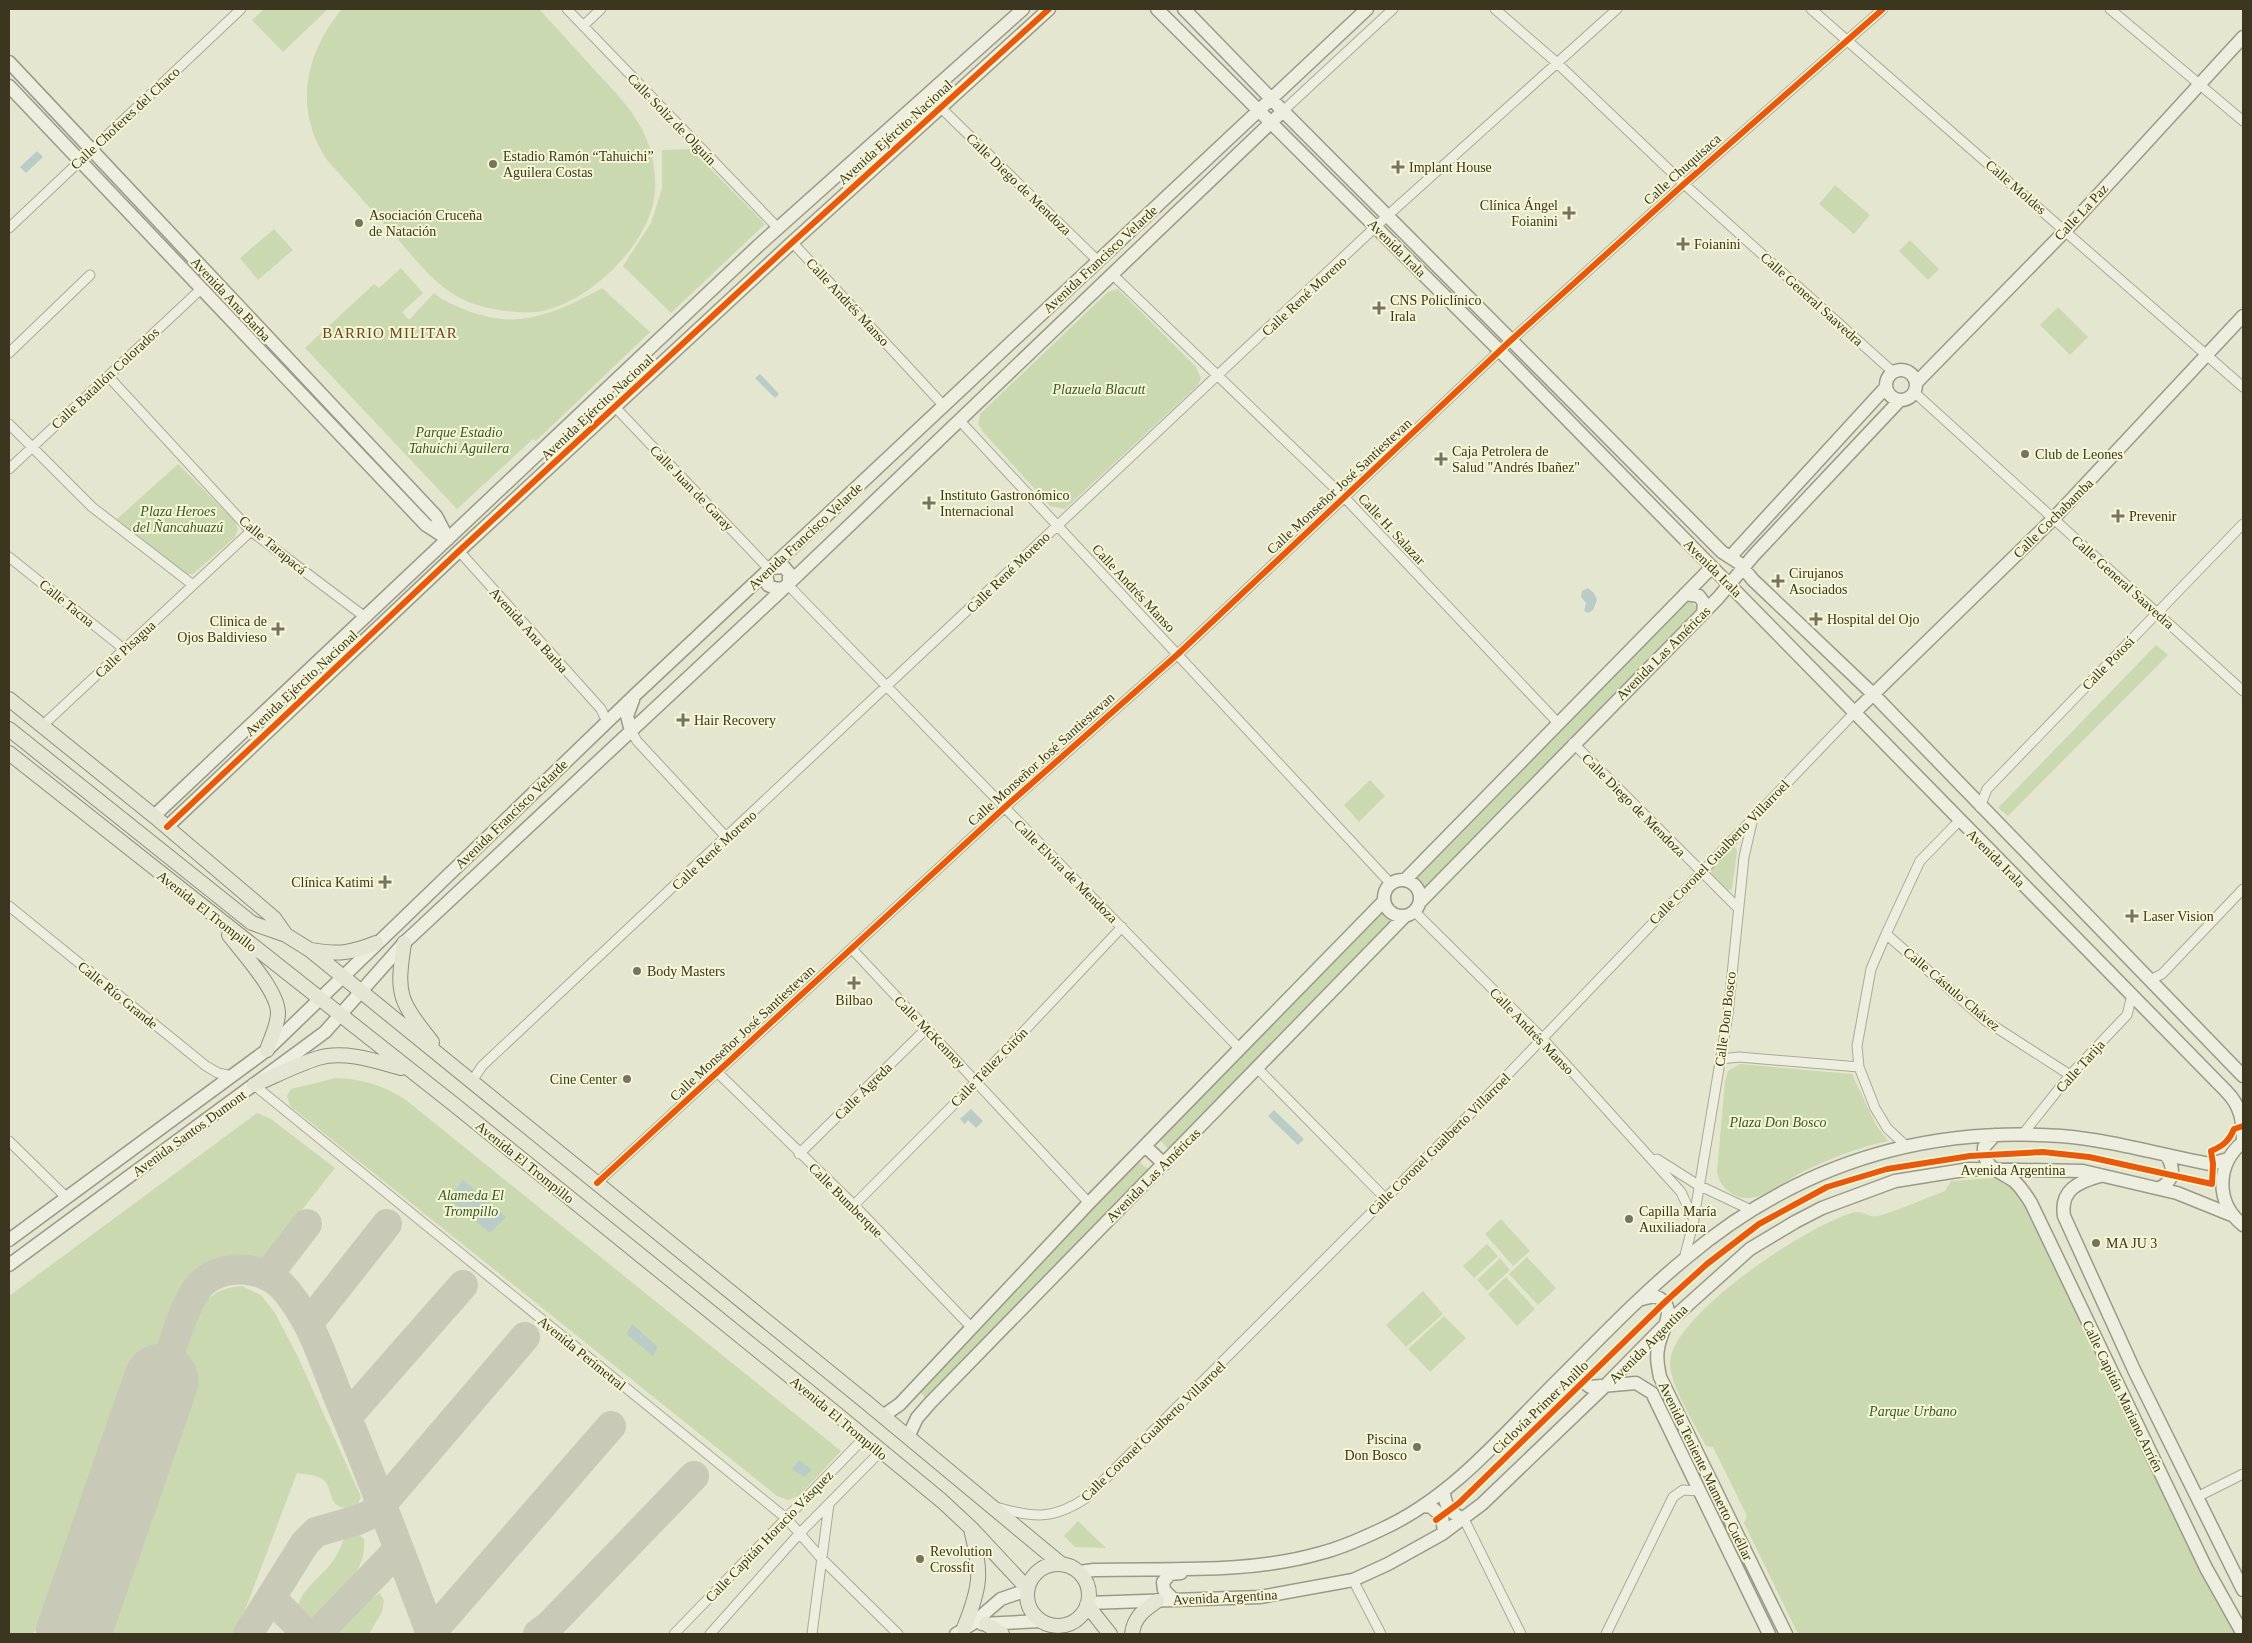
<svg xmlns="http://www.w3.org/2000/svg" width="2252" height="1643" font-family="'Times New Roman',serif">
  <rect width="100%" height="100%" fill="#e5e6cf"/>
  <path fill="#cbd9b1" d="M264 9H324L326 11 283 52 252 20Z
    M342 9H539C556 27 573 46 590 65 611 88 638 113 648 143 654 159 657 182 654 199 646 247 589 302 542 311 522 315 493 310 474 304 440 293 418 262 395 236 372 211 350 185 327 160 293 110 305 53 342 9Z
    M691 149 765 224 671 313 623 266 651 223 662 189V150Z
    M1835 185 1870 215 1854 234 1819 204Z
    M274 229 293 250 258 280 240 258Z
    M1910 240 1939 269 1928 280 1899 251Z
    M401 268 423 293 402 312 409 320 434 293C453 309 495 322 520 319 549 316 577 302 602 288L650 332 536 441 533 439 457 509 305 348 374 284 379 288Z
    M1118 289 1196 367 1201 378 1198 385 1065 509 1050 506 984 433 978 424 980 414 1108 292Z
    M2058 307 2088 337 2070 355 2040 325Z
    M178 464 235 521 238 529 235 537 193 574H183L117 519Z
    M1686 597 1700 610 1427 891 1413 878Z
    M2156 645 2168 655 2008 816 1998 808Z
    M1370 780 1385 796 1359 822 1344 805Z
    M1731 846 1736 848 1737 852 1732 889 1726 891 1712 876 1711 869Z
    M1383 907 1388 915 1397 921 1171 1152 1158 1138Z
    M1740 1064 1852 1074 1876 1125 1888 1141C1859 1147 1829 1159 1802 1172 1785 1181 1769 1196 1750 1198 1735 1200 1719 1187 1717 1172L1725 1081 1728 1071Z
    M336 1078C363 1079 383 1085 406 1100L841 1451 799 1496 788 1500 777 1496 290 1106 287 1096 291 1089Z
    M257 1113 271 1119 335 1168 271 1249 268 1262C187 1234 170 1313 148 1370L131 1365 45 1622 32 1634H9V1296Z
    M1138 1161 1152 1172 928 1401 918 1390Z
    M1994 1178 2008 1181 2021 1189 2240 1634H1798L1744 1523 1747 1516 1713 1447 1706 1446C1696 1427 1669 1383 1670 1363 1671 1315 1811 1222 1856 1212 1863 1211 1870 1218 1878 1216 1900 1210 1923 1199 1945 1191L1951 1181Z
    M1501 1219 1530 1251 1513 1266 1485 1234Z
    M1487 1244 1498 1256 1474 1278 1463 1266Z
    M1527 1257 1556 1288 1538 1305 1509 1274Z
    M1500 1258 1510 1270 1487 1291 1477 1280Z
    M1506 1277 1535 1309 1517 1326 1488 1294Z
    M242 1286 261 1295 275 1313 298 1357 361 1497 358 1504 352 1508C324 1510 336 1487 321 1478 314 1475 304 1474 297 1473L236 1634H105L194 1386 175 1379C181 1365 196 1312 204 1303 215 1291 227 1287 242 1286Z
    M1423 1291 1443 1314 1406 1347 1386 1325Z
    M1444 1316 1466 1338 1430 1372 1408 1349Z
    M1078 1521 1106 1548 1075 1547 1064 1536Z
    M352 1533 358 1534 364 1539C368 1572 335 1599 315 1621L301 1616 297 1610C300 1591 318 1579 330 1565 337 1556 341 1547 345 1536Z
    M380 1593 384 1600 382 1612 369 1634H336C344 1614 362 1605 380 1593Z"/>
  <path fill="#baccc7" d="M37 151 43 157 26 173 20 167Z
    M760 374 779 394 775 398 755 378Z
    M1588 588 1594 593 1597 600 1593 610 1588 613 1584 611 1586 603 1581 597 1582 591Z
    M971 1109 983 1121 976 1128 968 1120 965 1124 960 1119Z
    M1274 1110 1304 1139 1298 1145 1268 1116Z
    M463 1180 506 1217 490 1233 449 1199Z
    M632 1324 658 1347 653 1356 626 1334Z
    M799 1460 812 1470 804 1477 792 1469Z"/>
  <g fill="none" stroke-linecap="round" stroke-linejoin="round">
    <path stroke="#c9c9b8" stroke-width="30" d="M267 1276 307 1224
      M308 1324 387 1224
      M161 1381C170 1356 184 1300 202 1283 224 1263 261 1266 282 1286 311 1317 324 1362 340 1401 372 1478 402 1556 431 1634
      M347 1417 463 1285
      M271 1598 307 1634
      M431 1633 611 1426
      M248 1634 305 1543 316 1532 358 1520 371 1514 382 1504 525 1337
      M317 1634 399 1549
      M538 1634 550 1625 694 1476"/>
    <path stroke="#c9c9b8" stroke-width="75" d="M73 1634 161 1381"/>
    <defs>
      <path id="street" d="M567 9 778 228
        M1495 9 1556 62 1684 184 1893 372
        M1811 9 2243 387
        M2110 9 2243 121
        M583 26 601 9
        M940 107 1098 261
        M1283 111 1393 9
        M9 228 241 9
        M792 242 944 406
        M1113 275 1345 498 1559 724
        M9 353 90 275
        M108 376 251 531 365 617
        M1914 392 2243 691
        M615 407 769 569
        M960 421 1391 884
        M9 424 92 507 193 585
        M9 469 202 288
        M459 551 601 709 607 722
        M9 557 124 649
        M788 585 1240 1049
        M42 726 251 531
        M631 731 637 741 727 838
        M1573 743 1738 908
        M1980 807 1987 789 2243 524
        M9 906 206 1066 218 1073 232 1076
        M1415 912 1542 1038 1681 1192 1694 1220 1684 1259
        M1886 934 1986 1021 2070 1075
        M852 949 1089 1203
        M2150 980 2162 974 2243 889
        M1721 1059 1739 1057 1859 1067
        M1258 1069 1386 1199
        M718 1073 854 1205 972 1328
        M472 1081 482 1066 1386 217 1617 9
        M254 1085 787 1519 821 1558 898 1634
        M2022 1135 2070 1075 2127 1015 2132 995
        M9 1141 66 1197
        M1906 1146 1887 1128 1875 1108 1859 1067 1857 1046 1871 969 1886 934 1920 861 1959 821
        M799 1154 926 1029
        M1657 1159 1698 1185 1751 1210
        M597 1183 1004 808 1178 654 1509 342 1684 184 1883 9
        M854 1205 977 1081 1122 927
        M1694 1218 1728 1014 1744 857 1753 818
        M2197 1497 2243 1474
        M996 1507C1033 1518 1053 1520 1086 1498L1472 1112 1855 712
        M1464 1519 1521 1634
        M1353 1580 1381 1634
        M674 1634 864 1438
        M710 1634 799 1534 880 1452
        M812 1634 829 1504
        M1606 1634 1673 1497 1683 1490 1700 1491"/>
      <path id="secondary" d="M1157 9 1500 351 2226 1091C2241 1106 2243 1121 2243 1142
        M1184 9 1283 111 1722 552 1739 563 1753 580 1873 694 2243 1076
        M9 62 436 516 448 539
        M9 86 426 525 446 538
        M1886 385a15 15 0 1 1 30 0a15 15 0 1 1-30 0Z
        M1916 383 2066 230 2243 37
        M1731 556 1886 387
        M771 568 784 567 789 573V583
        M766 573 768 585 776 589 784 588
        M1685 594 1699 596 1704 603 1703 613
        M1855 712 2054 518 2243 316
        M631 731 627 716 633 700
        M154 816 758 246 1023 9
        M167 827 459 551 785 249 1049 9
        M1384 898a18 18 0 1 1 36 0a18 18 0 1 1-36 0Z
        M1405 880 1712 567
        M1421 901 1718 598 1754 555 1900 400
        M1995 1135 1984 1147C1983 1169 1999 1170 2014 1181 2021 1187 2026 1195 2031 1203L2206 1568 2243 1634
        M2243 1142C2216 1164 2215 1203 2243 1225
        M1145 1146 1164 1164
        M2100 1176C2078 1182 2060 1190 2064 1216L2135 1372 2243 1590
        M2160 1188C2174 1180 2175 1170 2167 1156
        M9 1240 267 1050 635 695 1367 9
        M9 1265 325 1032 404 943 784 588 1283 111
        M1642 1299 1655 1296C1681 1307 1660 1330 1658 1349 1656 1358 1658 1367 1660 1377L1786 1634
        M1578 1360 1576 1366 1579 1379 1590 1387 1636 1383 1652 1393 1769 1634
        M883 1416 900 1404 1089 1203 1384 901
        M908 1437 917 1418 930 1403 1404 917
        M1444 1491C1444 1505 1451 1514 1464 1519
        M1425 1506 1431 1507 1442 1516 1444 1532
        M1079 1572 1094 1570C1168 1568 1249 1574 1321 1553 1341 1548 1361 1539 1380 1530 1454 1497 1505 1432 1562 1376 1602 1336 1642 1294 1686 1258 1794 1167 1920 1126 2061 1136 2111 1140 2161 1155 2210 1164L2228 1159
        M1173 1599 1164 1590 1163 1582 1170 1574 1181 1573
        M1088 1603 1260 1597 1353 1580 1388 1564 1442 1534 1482 1504 1604 1387 1663 1327 1750 1249 1795 1222 1822 1208 1895 1181 1970 1169 2083 1171 2177 1193 2234 1216
        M982 1624 1041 1621
        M956 1634 972 1624 1001 1599 1027 1590"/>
      <path id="primary" d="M9 699 154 816 274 918 286 935
        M9 729 252 923 286 935 310 950 866 1402 1061 1564
        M9 753 456 1106 833 1411 942 1501 971 1528 1027 1588
        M229 935C242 952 278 991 278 1013 278 1025 271 1038 267 1050
        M404 943C396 996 399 1000 432 1042
        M311 950C338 955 351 953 376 943
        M254 1085C275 1076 296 1065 318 1058 344 1050 376 1061 401 1068
        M1027 1595a31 31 0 1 1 62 0a31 31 0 1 1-62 0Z
        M1087 1605 1110 1634
        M986 1624 1002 1634
        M964 1628C981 1586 982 1573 971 1529
        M1132 1634C1134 1617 1144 1610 1157 1601"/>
    </defs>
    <use href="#street" stroke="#abaa98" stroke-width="11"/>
    <use href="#secondary" stroke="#9b9a88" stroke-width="15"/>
    <use href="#primary" stroke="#908f7f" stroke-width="16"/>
    <use href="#street" stroke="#edeee0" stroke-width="9"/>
    <use href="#secondary" stroke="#edeee0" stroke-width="12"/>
    <use href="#primary" stroke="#e4e5d2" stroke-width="14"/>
    <defs>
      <path id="cycleway" d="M167 827 459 551 785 249 1049 9
        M597 1183 1004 808 1178 654 1509 342 1684 184 1883 9
        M1436 1520 1459 1503 1665 1302 1707 1264 1759 1224 1827 1187 1887 1169 1970 1156 2043 1152 2089 1157 2212 1184 2213 1164 2211 1151C2223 1146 2229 1141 2234 1129L2243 1126"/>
    </defs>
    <use href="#cycleway" stroke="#f5f6d5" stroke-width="9"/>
    <use href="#cycleway" stroke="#e8590c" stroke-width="6"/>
  </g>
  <g fill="#76745d" stroke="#f5f6d5" stroke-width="2">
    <circle cx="493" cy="164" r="5"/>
    <path d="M1395.5 159.5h5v5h5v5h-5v5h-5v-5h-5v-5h5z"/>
    <path d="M1566.5 205.5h5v5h5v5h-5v5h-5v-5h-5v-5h5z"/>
    <circle cx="359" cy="223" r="5"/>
    <path d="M1680.5 236.5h5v5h5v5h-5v5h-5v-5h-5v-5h5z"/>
    <path d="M1376.5 300.5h5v5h5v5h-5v5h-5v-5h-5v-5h5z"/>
    <circle cx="2025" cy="454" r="5"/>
    <path d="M1438.5 451.5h5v5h5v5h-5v5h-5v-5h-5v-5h5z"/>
    <path d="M926.5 495.5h5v5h5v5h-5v5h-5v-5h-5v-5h5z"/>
    <path d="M2115.5 508.5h5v5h5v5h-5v5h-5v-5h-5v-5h5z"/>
    <path d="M1775.5 573.5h5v5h5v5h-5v5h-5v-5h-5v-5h5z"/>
    <path d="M1813.5 611.5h5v5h5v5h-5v5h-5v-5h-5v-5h5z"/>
    <path d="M275.5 621.5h5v5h5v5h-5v5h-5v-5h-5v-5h5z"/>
    <path d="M680.5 712.5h5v5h5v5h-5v5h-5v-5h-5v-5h5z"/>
    <path d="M382.5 874.5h5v5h5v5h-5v5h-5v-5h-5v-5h5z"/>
    <path d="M2129.5 908.5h5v5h5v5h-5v5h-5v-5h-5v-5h5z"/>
    <circle cx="637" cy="971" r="5"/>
    <path d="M851.5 975.5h5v5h5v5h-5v5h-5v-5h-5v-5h5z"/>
    <circle cx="627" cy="1079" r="5"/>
    <circle cx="1629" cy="1219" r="5"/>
    <circle cx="2096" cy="1243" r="5"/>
    <circle cx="1417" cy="1447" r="5"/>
    <circle cx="920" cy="1559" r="5"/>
  </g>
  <g text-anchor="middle" stroke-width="4" stroke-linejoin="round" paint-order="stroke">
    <g font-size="14" fill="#3b361f" stroke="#f5f6d5">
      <text transform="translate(125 118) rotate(-43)" y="5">Calle Choferes del Chaco</text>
      <text transform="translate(672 119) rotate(46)" y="5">Calle Soliz de Olguín</text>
      <text transform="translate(895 132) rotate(-42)" y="5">Avenida Ejército Nacional</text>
      <text transform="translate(1682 169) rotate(-42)" y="5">Calle Chuquisaca</text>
      <text transform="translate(1019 184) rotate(44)" y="5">Calle Diego de Mendoza</text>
      <text transform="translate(2016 187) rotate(41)" y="5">Calle Moldes</text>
      <text transform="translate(2081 212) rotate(-47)" y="5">Calle La Paz</text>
      <text transform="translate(1397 248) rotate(45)" y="5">Avenida Irala</text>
      <text transform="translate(1100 259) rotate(-43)" y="5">Avenida Francisco Velarde</text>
      <text transform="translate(1304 296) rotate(-43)" y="5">Calle René Moreno</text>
      <text transform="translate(231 299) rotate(47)" y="5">Avenida Ana Barba</text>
      <text transform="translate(1812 299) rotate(42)" y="5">Calle General Saavedra</text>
      <text transform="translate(848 302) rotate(47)" y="5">Calle Andrés Manso</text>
      <text transform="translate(105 378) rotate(-43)" y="5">Calle Batallón Colorados</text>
      <text transform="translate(597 407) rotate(-43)" y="5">Avenida Ejército Nacional</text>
      <text transform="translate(1339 486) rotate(-43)" y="5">Calle Monseñor José Santiestevan</text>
      <text transform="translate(692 488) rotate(46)" y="5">Calle Juan de Garay</text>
      <text transform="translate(2053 518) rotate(-45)" y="5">Calle Cochabamba</text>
      <text transform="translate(1392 529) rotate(47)" y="5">Calle H. Salazar</text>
      <text transform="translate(805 536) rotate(-43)" y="5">Avenida Francisco Velarde</text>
      <text transform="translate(273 545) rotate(40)" y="5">Calle Tarapacá</text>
      <text transform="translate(1713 568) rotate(45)" y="5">Avenida Irala</text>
      <text transform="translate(1008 572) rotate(-44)" y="5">Calle René Moreno</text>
      <text transform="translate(2123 582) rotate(42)" y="5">Calle General Saavedra</text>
      <text transform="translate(1134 588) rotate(47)" y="5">Calle Andrés Manso</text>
      <text transform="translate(67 603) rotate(39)" y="5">Calle Tacna</text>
      <text transform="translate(529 630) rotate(48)" y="5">Avenida Ana Barba</text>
      <text transform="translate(125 649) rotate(-43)" y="5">Calle Pisagua</text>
      <text transform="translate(1663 653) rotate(-45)" y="5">Avenida Las Américas</text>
      <text transform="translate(2108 663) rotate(-46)" y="5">Calle Potosí</text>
      <text transform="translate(301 683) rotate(-43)" y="5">Avenida Ejército Nacional</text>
      <text transform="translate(1041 759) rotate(-42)" y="5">Calle Monseñor José Santiestevan</text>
      <text transform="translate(1634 805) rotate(45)" y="5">Calle Diego de Mendoza</text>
      <text transform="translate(511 814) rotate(-44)" y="5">Avenida Francisco Velarde</text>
      <text transform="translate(714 850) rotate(-43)" y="5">Calle René Moreno</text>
      <text transform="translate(1719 852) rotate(-46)" y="5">Calle Coronel Gualberto Villarroel</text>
      <text transform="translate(1996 858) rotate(45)" y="5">Avenida Irala</text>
      <text transform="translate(1066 871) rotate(45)" y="5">Calle Elvira de Mendoza</text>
      <text transform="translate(207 911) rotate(38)" y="5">Avenida El Trompillo</text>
      <text transform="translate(1952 989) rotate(40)" y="5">Calle Cástulo Chávez</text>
      <text transform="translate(118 995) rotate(39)" y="5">Calle Río Grande</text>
      <text transform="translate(1725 1019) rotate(-83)" y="5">Calle Don Bosco</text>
      <text transform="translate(1532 1031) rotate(46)" y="5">Calle Andrés Manso</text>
      <text transform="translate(930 1032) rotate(46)" y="5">Calle McKenney</text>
      <text transform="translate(742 1033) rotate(-43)" y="5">Calle Monseñor José Santiestevan</text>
      <text transform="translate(2080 1066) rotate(-48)" y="5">Calle Tarija</text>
      <text transform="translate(989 1067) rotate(-46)" y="5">Calle Téllez Girón</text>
      <text transform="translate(863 1091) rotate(-45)" y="5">Calle Ágreda</text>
      <text transform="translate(189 1133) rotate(-36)" y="5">Avenida Santos Dumont</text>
      <text transform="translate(1439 1144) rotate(-45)" y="5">Calle Coronel Gualberto Villarroel</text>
      <text transform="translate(525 1162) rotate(39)" y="5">Avenida El Trompillo</text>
      <text x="2013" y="1175">Avenida Argentina</text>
      <text transform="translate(1153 1175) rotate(-45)" y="5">Avenida Las Américas</text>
      <text transform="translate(846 1200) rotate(45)" y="5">Calle Bumberque</text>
      <text transform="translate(1648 1344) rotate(-45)" y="5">Avenida Argentina</text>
      <text transform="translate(582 1353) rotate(39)" y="5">Avenida Perimetral</text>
      <text transform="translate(2123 1396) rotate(64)" y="5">Calle Capitán Mariano Arrién</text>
      <text transform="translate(1540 1407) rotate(-44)" y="5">Ciclovía Primer Anillo</text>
      <text transform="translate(839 1418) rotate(40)" y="5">Avenida El Trompillo</text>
      <text transform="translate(1153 1431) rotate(-44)" y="5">Calle Coronel Gualberto Villarroel</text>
      <text transform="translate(1706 1471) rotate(64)" y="5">Avenida Teniente Mamerto Cuéllar</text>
      <text transform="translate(769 1536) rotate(-46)" y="5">Calle Capitán Horacio Vásquez</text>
      <text transform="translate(1225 1597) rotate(-3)" y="5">Avenida Argentina</text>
    </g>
    <g font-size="14" fill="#3b361f" stroke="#f5f6d5" text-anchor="start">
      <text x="503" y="161">Estadio Ramón “Tahuichi”<tspan x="503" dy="16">Aguilera Costas</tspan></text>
      <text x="1409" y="172">Implant House</text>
      <text x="1558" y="210" text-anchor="end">Clínica Ángel<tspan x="1558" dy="16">Foianini</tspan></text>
      <text x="369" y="220">Asociación Cruceña<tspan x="369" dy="16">de Natación</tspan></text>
      <text x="1694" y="249">Foianini</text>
      <text x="1390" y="305">CNS Policlínico<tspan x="1390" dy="16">Irala</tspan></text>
      <text x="1452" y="456">Caja Petrolera de<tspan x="1452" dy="16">Salud "Andrés Ibañez"</tspan></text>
      <text x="2035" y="459">Club de Leones</text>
      <text x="940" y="500">Instituto Gastronómico<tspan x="940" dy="16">Internacional</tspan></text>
      <text x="2129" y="521">Prevenir</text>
      <text x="1789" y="578">Cirujanos<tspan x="1789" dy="16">Asociados</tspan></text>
      <text x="1827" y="624">Hospital del Ojo</text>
      <text x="267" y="626" text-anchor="end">Clinica de<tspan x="267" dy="16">Ojos Baldivieso</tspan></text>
      <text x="694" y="725">Hair Recovery</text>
      <text x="374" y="887" text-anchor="end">Clínica Katimi</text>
      <text x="2143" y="921">Laser Vision</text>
      <text x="647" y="976">Body Masters</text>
      <text x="854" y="1005" text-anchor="middle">Bilbao</text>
      <text x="617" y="1084" text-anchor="end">Cine Center</text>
      <text x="1639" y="1216">Capilla María<tspan x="1639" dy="16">Auxiliadora</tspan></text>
      <text x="2106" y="1248">MA JU 3</text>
      <text x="1407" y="1444" text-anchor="end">Piscina<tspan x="1407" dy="16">Don Bosco</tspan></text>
      <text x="930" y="1556">Revolution<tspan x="930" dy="16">Crossfit</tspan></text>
    </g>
    <g font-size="14" font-style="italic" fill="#3a5725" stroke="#f5f6d5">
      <text x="1099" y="394">Plazuela Blacutt</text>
      <text x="459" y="437">Parque Estadio<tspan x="459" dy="16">Tahuichi Aguilera</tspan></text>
      <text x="178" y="516">Plaza Heroes<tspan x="178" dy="16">del Ñancahuazú</tspan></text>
      <text x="1778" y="1127">Plaza Don Bosco</text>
      <text x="471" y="1200">Alameda El<tspan x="471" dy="16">Trompillo</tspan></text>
      <text x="1913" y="1416">Parque Urbano</text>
    </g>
    <g font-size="15" letter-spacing="1" fill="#68461e" stroke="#f5f6d5">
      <text x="390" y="338">BARRIO MILITAR</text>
    </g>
  </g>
  <rect width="2252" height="1643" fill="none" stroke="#3b361f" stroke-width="20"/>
</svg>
